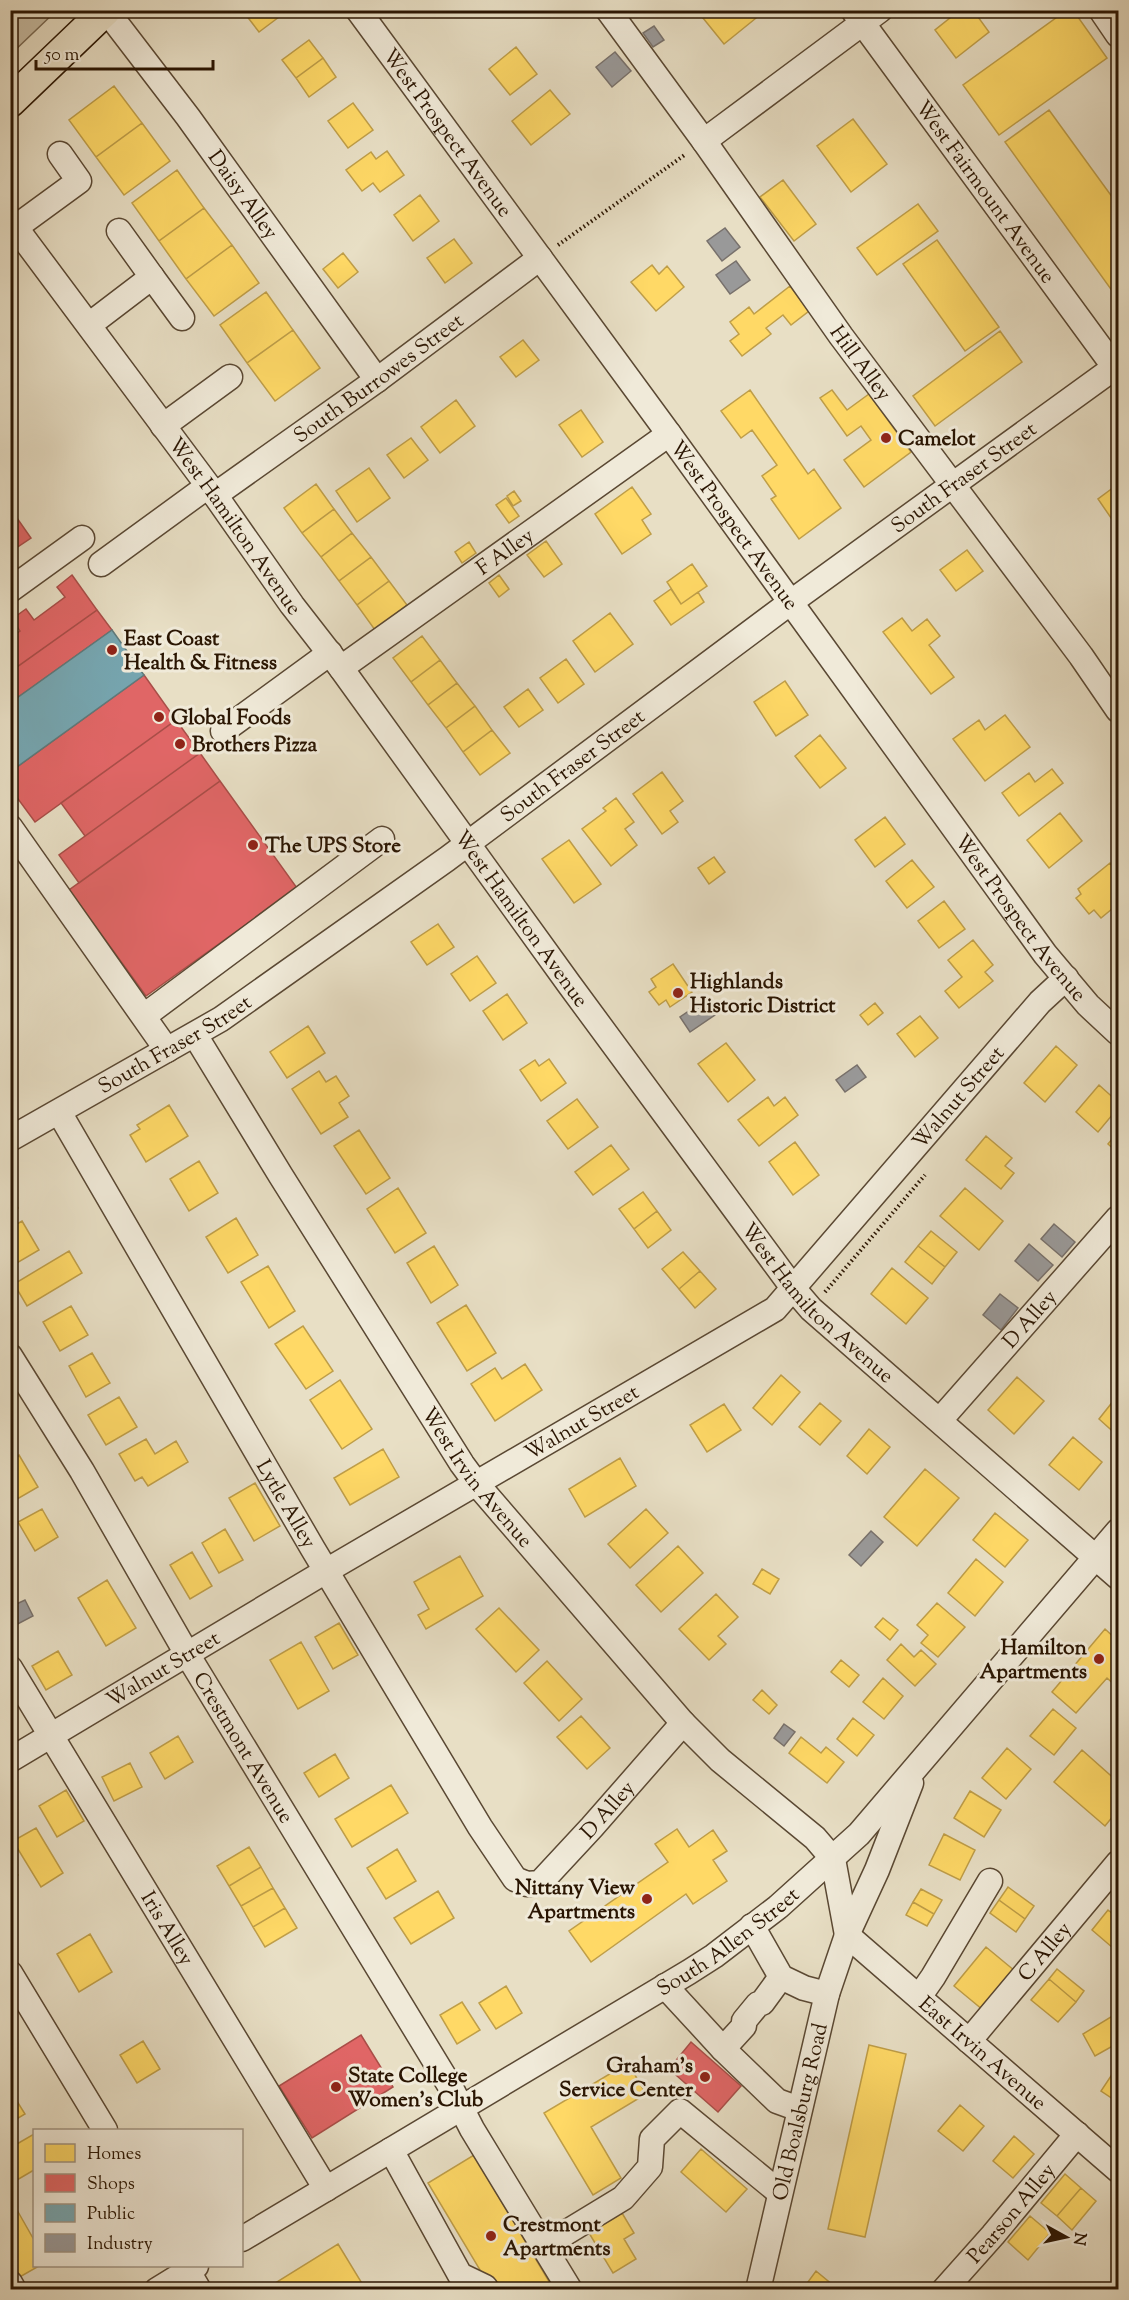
<svg xmlns="http://www.w3.org/2000/svg" width="1129" height="2300" font-family="'Sorts Mill Goudy',serif">
  <rect width="100%" height="100%" fill="#e8dfc5"/>
  <filter id="stains"><feTurbulence type="fractalNoise" baseFrequency=".00333" numOctaves="4"/><feColorMatrix values="0 0 0 0 .2 0 0 0 0 .09 0 0 0 0 .02 0 0 0 .5 -.17"/></filter>
  <radialGradient id="worn" r=".72"><stop offset=".6" stop-color="#630" stop-opacity="0"/><stop offset="1" stop-color="#630" stop-opacity=".3"/></radialGradient>
  <path fill="#c8bda4" stroke="#796953" stroke-width="1.5" d="M11 10H56V11L11 54Z"/>
  <path fill="#ffd966" stroke="#bf9e48" stroke-width="1.5" d="M252 10H286L287 11 259 32 246 15Z
    M713 10H766L724 44 703 18Z
    M960 10H973L989 32 956 58 935 30Z
    M1067 10H1073L1107 58 999 135 963 85Z
    M309 40 323 58 296 78 282 60Z
    M516 47 537 74 510 95 489 69Z
    M323 58 336 77 309 97 296 78Z
    M114 86 142 123 96 157 69 120Z
    M550 90 570 114 531 145 512 121Z
    M353 103 373 130 348 148 328 121Z
    M1049 110 1118 205V299L1005 142Z
    M853 119 887 164 851 192 817 146Z
    M142 123 170 161 124 195 96 157Z
    M387 151 404 175 380 192 373 183 362 191 346 170 371 152 376 159Z
    M177 170 204 208 159 241 132 203Z
    M783 180 816 224 794 241 760 197Z
    M420 195 439 221 413 241 394 215Z
    M918 204 938 231 877 275 857 248Z
    M204 208 232 245 186 279 159 241Z
    M454 239 472 263 445 283 427 258Z
    M937 240 999 327 965 351 903 264Z
    M232 245 259 283 214 316 186 279Z
    M343 253 358 272 338 288 323 269Z
    M652 265 659 274 667 266 684 287 656 311 631 282Z
    M790 286 809 311 791 325 783 315 766 328 771 334 742 356 730 341 739 334 730 322 749 307 754 314Z
    M266 292 293 330 247 363 220 325Z
    M293 330 320 368 275 401 247 363Z
    M1000 331 1022 362 935 426 913 396Z
    M523 340 539 360 516 377 500 357Z
    M750 390 808 474 814 469 841 508 799 539 771 499 776 496 762 476 777 465 752 430 741 438 721 411Z
    M832 390 847 410 869 394 911 452 864 487 844 460 871 440 861 426 847 436 820 398Z
    M456 400 475 426 440 453 421 427Z
    M581 410 603 442 582 457 559 425Z
    M411 438 428 460 404 478 387 455Z
    M369 468 390 498 357 522 336 491Z
    M316 484 334 509 302 533 284 508Z
    M632 487 651 514 642 520 651 534 622 554 595 514Z
    M1114 487 1118 494V528L1098 499Z
    M514 491 521 501 513 506 507 496Z
    M506 498 519 516 509 523 496 505Z
    M334 509 352 533 321 557 302 533Z
    M352 533 371 557 339 581 321 557Z
    M546 541 562 564 544 577 527 555Z
    M469 542 476 553 462 563 455 552Z
    M967 550 983 571 956 591 940 570Z
    M371 557 389 581 357 605 339 581Z
    M692 564 707 586 681 604 667 582Z
    M499 575 509 589 499 597 489 583Z
    M389 581 407 605 375 630 357 605Z
    M671 589 681 604 698 592 704 602 671 625 654 601Z
    M610 613 633 644 595 672 573 641Z
    M902 618 912 631 927 619 940 636 929 645 954 677 931 694 883 632Z
    M422 636 440 660 411 682 393 658Z
    M566 659 584 684 558 703 540 678Z
    M440 660 457 683 428 705 411 682Z
    M785 681 808 715 776 736 754 702Z
    M457 683 475 706 446 728 428 705Z
    M528 689 543 710 519 727 504 707Z
    M475 706 492 730 463 752 446 728Z
    M1005 715 1030 747 985 781 953 739 979 720 985 730Z
    M492 730 510 753 480 775 463 752Z
    M820 735 846 768 820 788 795 756Z
    M1052 769 1063 783 1019 816 1002 793 1029 773 1035 782Z
    M662 772 683 801 670 811 678 822 662 834 633 794Z
    M616 798 634 822 625 829 637 845 611 866 582 829 606 811 603 808Z
    M1060 813 1082 841 1049 868 1027 840Z
    M885 817 905 844 875 867 855 840Z
    M569 840 601 884 574 903 542 859Z
    M714 857 725 872 709 884 698 868Z
    M912 860 934 887 907 908 886 881Z
    M1110 863 1118 874V904L1101 918 1094 910 1089 914 1076 898 1081 894 1078 889Z
    M944 901 965 929 939 948 918 921Z
    M438 924 454 947 427 965 411 942Z
    M973 940 993 965 985 972 993 981 959 1008 945 991 962 977 948 960Z
    M477 956 496 983 470 1001 451 974Z
    M673 964 692 992 670 1007 666 1000 659 1005 649 992 656 987 651 979Z
    M507 994 527 1023 503 1040 483 1011Z
    M875 1003 883 1013 868 1025 860 1015Z
    M920 1016 938 1038 915 1057 897 1034Z
    M308 1026 325 1053 287 1078 270 1052Z
    M726 1043 755 1080 728 1102 698 1064Z
    M1056 1046 1077 1065 1045 1102 1024 1083Z
    M549 1059 566 1083 541 1101 520 1070 535 1060 539 1066Z
    M319 1071 326 1082 336 1076 349 1096 339 1103 348 1117 321 1134 292 1089Z
    M1099 1085 1118 1102V1108L1098 1132 1076 1112Z
    M768 1097 774 1106 785 1097 798 1115 759 1146 738 1120Z
    M577 1099 598 1127 568 1149 547 1121Z
    M169 1105 188 1136 146 1162 130 1135 140 1129 137 1125Z
    M359 1130 390 1178 366 1194 334 1146Z
    M1118 1132V1153L1108 1144Z
    M986 1136 1012 1158 1005 1166 1014 1173 1001 1189 966 1160Z
    M795 1142 819 1175 793 1195 769 1162Z
    M611 1145 629 1169 593 1195 575 1172Z
    M199 1161 218 1193 189 1211 170 1179Z
    M398 1188 426 1233 395 1253 367 1209Z
    M965 1188 1003 1221 979 1250 940 1216Z
    M643 1192 657 1211 634 1229 619 1209Z
    M10 1195 18 1208 10 1213Z
    M657 1211 671 1230 648 1248 634 1229Z
    M236 1218 258 1255 228 1273 206 1237Z
    M22 1221 39 1250 10 1267V1228Z
    M931 1231 957 1252 945 1267 918 1246Z
    M434 1246 458 1285 431 1303 407 1263Z
    M918 1246 945 1267 932 1284 905 1262Z
    M69 1251 82 1273 27 1306 14 1284Z
    M683 1252 700 1271 679 1289 662 1269Z
    M268 1266 295 1311 269 1328 241 1282Z
    M892 1268 928 1298 906 1324 871 1294Z
    M700 1271 716 1289 695 1308 679 1289Z
    M466 1305 496 1353 467 1371 437 1323Z
    M71 1306 88 1335 60 1351 43 1322Z
    M303 1326 333 1371 306 1389 275 1344Z
    M92 1353 110 1383 86 1397 69 1366Z
    M525 1364 542 1390 495 1421 471 1384 495 1368 502 1379Z
    M781 1375 800 1392 772 1425 753 1408Z
    M1017 1377 1044 1401 1014 1434 988 1410Z
    M340 1380 372 1429 342 1449 310 1400Z
    M1118 1395V1436L1099 1419Z
    M119 1397 137 1427 106 1445 88 1415Z
    M820 1403 841 1421 820 1445 799 1427Z
    M724 1404 741 1430 707 1452 690 1425Z
    M869 1429 890 1447 867 1474 847 1456Z
    M1073 1437 1102 1462 1079 1490 1049 1465Z
    M146 1439 155 1454 176 1441 188 1462 148 1486 142 1477 135 1481 119 1454Z
    M383 1449 399 1477 350 1505 334 1478Z
    M19 1455 38 1487 12 1502 10 1460Z
    M620 1458 636 1486 585 1517 569 1489Z
    M925 1469 959 1498 917 1546 884 1517Z
    M255 1483 280 1526 254 1541 229 1498Z
    M42 1509 58 1537 35 1551 18 1522Z
    M646 1509 668 1533 630 1568 608 1544Z
    M995 1513 1028 1540 1005 1567 973 1540Z
    M225 1529 243 1560 219 1573 202 1543Z
    M678 1546 703 1573 661 1612 636 1585Z
    M192 1552 212 1586 190 1599 170 1565Z
    M460 1556 483 1596 426 1629 418 1615 429 1609 414 1582Z
    M976 1559 1003 1582 975 1616 948 1593Z
    M762 1569 779 1579 770 1594 753 1584Z
    M107 1580 136 1628 106 1646 78 1598Z
    M716 1594 738 1617 718 1636 726 1644 709 1660 679 1629Z
    M937 1603 965 1627 938 1657 921 1643 928 1635 917 1625Z
    M499 1608 539 1650 516 1672 476 1629Z
    M883 1618 898 1630 890 1640 875 1627Z
    M339 1623 358 1655 333 1669 315 1637Z
    M1105 1629 1118 1641V1688L1107 1678 1076 1713 1052 1692Z
    M301 1642 329 1691 298 1709 270 1660Z
    M901 1644 914 1657 921 1650 936 1664 915 1686 887 1660Z
    M58 1651 72 1675 46 1690 32 1666Z
    M841 1660 859 1675 849 1687 831 1672Z
    M547 1661 582 1699 559 1721 524 1683Z
    M883 1678 903 1696 884 1719 863 1702Z
    M762 1690 777 1705 769 1714 753 1700Z
    M1053 1709 1076 1728 1054 1755 1030 1736Z
    M581 1716 610 1748 587 1769 557 1737Z
    M853 1718 874 1735 857 1756 837 1739Z
    M178 1736 193 1762 165 1779 150 1753Z
    M801 1737 821 1753 826 1747 844 1762 827 1783 789 1753Z
    M1007 1748 1031 1769 1006 1799 982 1778Z
    M1082 1750 1118 1782V1810L1105 1826 1054 1782Z
    M335 1754 349 1778 319 1797 304 1773Z
    M130 1763 142 1787 114 1801 102 1777Z
    M391 1785 408 1813 352 1847 335 1819Z
    M66 1790 84 1821 57 1837 39 1806Z
    M970 1791 1001 1810 984 1837 954 1818Z
    M36 1828 63 1873 41 1887 13 1841Z
    M677 1829 689 1847 713 1830 727 1851 713 1860 727 1881 693 1904 686 1894 591 1962 569 1931 668 1862 655 1844Z
    M944 1834 975 1850 960 1880 929 1865Z
    M249 1847 261 1867 229 1886 217 1866Z
    M397 1849 416 1881 386 1899 367 1868Z
    M10 1863 18 1875 10 1880Z
    M261 1867 273 1888 241 1906 229 1886Z
    M1008 1887 1034 1906 1025 1919 999 1900Z
    M273 1888 285 1908 253 1927 241 1906Z
    M921 1889 942 1900 934 1914 913 1902Z
    M438 1891 454 1918 411 1944 394 1918Z
    M999 1900 1025 1919 1016 1932 990 1913Z
    M913 1902 934 1914 927 1926 906 1915Z
    M285 1908 297 1928 265 1947 253 1927Z
    M1108 1910 1118 1918V1942L1113 1948 1092 1930Z
    M90 1934 112 1972 79 1992 57 1954Z
    M986 1947 1015 1971 983 2010 954 1986Z
    M1057 1969 1084 1991 1076 2002 1049 1979Z
    M1049 1979 1076 2002 1058 2022 1031 2000Z
    M506 1986 522 2013 496 2029 479 2003Z
    M462 2002 480 2030 457 2044 440 2015Z
    M1114 2015 1118 2023V2043L1095 2056 1083 2034Z
    M143 2041 160 2069 137 2083 120 2055Z
    M869 2045 906 2054 865 2237 828 2229Z
    M628 2063 646 2094 591 2127 621 2178 593 2195 544 2113Z
    M1115 2070 1118 2073V2092L1113 2099 1101 2091Z
    M10 2090 25 2114 10 2123Z
    M960 2105 984 2126 963 2151 938 2131Z
    M34 2134V2170L17 2180 10 2170V2148Z
    M1014 2136 1034 2154 1013 2178 993 2161Z
    M701 2149 747 2189 726 2212 681 2172Z
    M474 2155 554 2290H492L428 2183Z
    M1065 2174 1081 2188 1057 2216 1041 2203Z
    M1081 2188 1096 2201 1072 2230 1057 2216Z
    M17 2210 34 2240V2266H39L18 2278 10 2265V2214Z
    M622 2213 634 2233 624 2239 636 2259 613 2273 589 2233Z
    M1030 2216 1050 2233 1028 2260 1008 2242Z
    M338 2244 366 2290H264Z
    M816 2271 839 2290H807L805 2286Z"/>
  <path fill="#e06666" stroke="#a94e48" stroke-width="1.5" d="M10 508 31 538 10 552Z
    M72 575 97 610 10 672V638L20 631 12 619 26 609 34 620 65 597 57 587Z
    M97 610 112 630 10 703V672Z
    M144 675 176 720 35 822 10 788V772Z
    M176 720 200 753 85 836 61 803Z
    M200 753 220 781 79 883 59 855Z
    M220 781 297 888 146 996 69 890Z
    M361 2035 393 2087 312 2138 279 2086Z
    M691 2042 741 2086 718 2112 669 2069Z"/>
  <path fill="#76a5af" stroke="#5f7a7b" stroke-width="1.5" d="M112 630 144 675 10 772V703Z"/>
  <path fill="#999" stroke="#78716c" stroke-width="1.5" d="M654 26 664 40 653 47 643 33Z
    M615 52 631 71 612 87 596 67Z
    M725 228 740 247 722 261 707 241Z
    M736 261 750 280 730 294 716 275Z
    M705 1000 715 1015 690 1032 680 1017Z
    M857 1065 866 1077 845 1092 836 1080Z
    M1054 1224 1075 1242 1062 1257 1041 1239Z
    M1029 1244 1053 1265 1038 1281 1015 1261Z
    M1000 1294 1018 1308 1001 1330 983 1315Z
    M871 1531 883 1542 861 1566 849 1555Z
    M25 1600 33 1616 10 1628V1607Z
    M784 1724 795 1732 784 1746 774 1738Z"/>
  <g fill="none" stroke-linecap="round" stroke-linejoin="round">
    <defs>
      <g id="minor">
        <path id="s1" d="M106 10 188 117 377 380"/>
        <path id="s2" d="M358 10 669 434 1045 954 1088 1005 1118 1033"/>
        <path id="s3" d="M608 10 704 141 841 336 1081 656 1118 710"/>
        <path id="s4" d="M853 10 1118 372"/>
        <path d="M1101 10 1118 35"/>
        <path d="M704 141 880 10"/>
        <path id="s5" d="M10 220 215 495 292 605 341 668 569 984 793 1288 811 1309 1118 1577"/>
        <path d="M16 227 79 181 60 154"/>
        <path d="M119 231 152 277"/>
        <path d="M89 325 152 277 182 318"/>
        <path d="M163 426 230 377"/>
        <path id="s6" d="M215 495 377 380 540 258"/>
        <path d="M101 564 208 486"/>
        <path d="M10 590 82 538"/>
        <path id="s7" d="M341 668 669 434"/>
        <path d="M223 731 330 653"/>
        <path d="M10 827 167 1050"/>
        <path d="M144 1016 382 839"/>
        <path id="s8" d="M195 1035 281 1176 462 1464 476 1483 683 1723 720 1760 815 1838 833 1859 847 1935"/>
        <path id="s9" d="M59 1112 313 1549 480 1827 515 1879 527 1884 540 1883 592 1827 683 1723"/>
        <path id="s10" d="M10 1139 221 1019 447 859 791 602 1118 365"/>
        <path id="s11" d="M10 1356 82 1471 187 1654 450 2086 472 2129 570 2290"/>
        <path id="s12" d="M940 1420 1118 1218"/>
        <path id="s13" d="M10 1668 326 2189"/>
        <path id="s14" d="M10 1760 326 1571 775 1309 1040 1002 1066 978"/>
        <path d="M752 1926 781 1977 804 1988 827 1994"/>
        <path id="s15" d="M847 1935 1118 2170"/>
        <path d="M10 1973 105 2130"/>
        <path d="M665 1986 723 2049 777 2101 799 2109"/>
        <path d="M919 1997 933 1977 990 1881"/>
        <path id="s16" d="M969 2041 1118 1863"/>
        <path d="M723 2049 744 2026V2021L758 2004 762 2003 781 1977"/>
        <path d="M391 2150 460 2275 485 2287 487 2290"/>
        <path id="s17" d="M242 2239 689 1972 714 1956 778 1907 859 1834 1118 1531"/>
        <path d="M544 2246 623 2198 650 2167 652 2139 680 2111 780 2193"/>
        <path d="M185 2266 199 2290"/>
        <path d="M10 2283 14 2290"/>
        <path d="M157 2290 196 2266"/>
        <path id="s18" d="M758 2290 827 1994 847 1935 877 1870 911 1783"/>
        <path id="s19" d="M944 2290 993 2235 1077 2134"/>
      </g>
      <path id="major" d="M10 102 106 10"/>
    </defs>
    <use href="#minor" stroke="#5a4833" stroke-width="27"/>
    <use href="#major" stroke="#2a1502" stroke-width="33"/>
    <path stroke="#2a1502" stroke-width="4" stroke-dasharray="1.5 3" stroke-linecap="butt" d="M558 245 686 154
      M825 1292 925 1175"/>
    <use href="#minor" stroke="#f0ead9" stroke-width="24"/>
    <use href="#major" stroke="#e8dfc5" stroke-width="30"/>
  </g>
  <g fill="#8f2418" stroke="#f0ead9" stroke-width="2">
    <circle cx="886" cy="438" r="6"/>
    <circle cx="112" cy="650" r="6"/>
    <circle cx="159" cy="717" r="6"/>
    <circle cx="180" cy="744" r="6"/>
    <circle cx="253" cy="845" r="6"/>
    <circle cx="678" cy="993" r="6"/>
    <circle cx="1099" cy="1659" r="6"/>
    <circle cx="647" cy="1899" r="6"/>
    <circle cx="705" cy="2077" r="6"/>
    <circle cx="336" cy="2087" r="6"/>
    <circle cx="491" cy="2236" r="6"/>
  </g>
  <g text-anchor="middle" stroke-width="6" stroke-linejoin="round" paint-order="stroke">
    <g font-size="21" fill="#2a1502" stroke="#f0ead9">
      <text dy="7" stroke="none"><textPath href="#s2" startOffset="152">West Prospect Avenue</textPath></text>
      <text dy="7" stroke="none"><textPath href="#s4" startOffset="225">West Fairmount Avenue</textPath></text>
      <text dy="7" stroke="none"><textPath href="#s1" startOffset="230">Daisy Alley</textPath></text>
      <text dy="7" stroke="none"><textPath href="#s3" startOffset="434">Hill Alley</textPath></text>
      <text dy="7" stroke="none"><textPath href="#s6" startOffset="201">South Burrowes Street</textPath></text>
      <text dy="7" stroke="none"><textPath href="#s10" startOffset="1162">South Fraser Street</textPath></text>
      <text dy="7" stroke="none"><textPath href="#s5" startOffset="380">West Hamilton Avenue</textPath></text>
      <text dy="7" stroke="none"><textPath href="#s2" startOffset="638">West Prospect Avenue</textPath></text>
      <text dy="7" stroke="none"><textPath href="#s7" startOffset="201">F Alley</textPath></text>
      <text dy="7" stroke="none"><textPath href="#s10" startOffset="676">South Fraser Street</textPath></text>
      <text dy="7" stroke="none"><textPath href="#s2" startOffset="1124">West Prospect Avenue</textPath></text>
      <text dy="7" stroke="none"><textPath href="#s5" startOffset="866">West Hamilton Avenue</textPath></text>
      <text dy="7" stroke="none"><textPath href="#s10" startOffset="190">South Fraser Street</textPath></text>
      <text dy="7" stroke="none"><textPath href="#s14" startOffset="1168">Walnut Street</textPath></text>
      <text dy="7" stroke="none"><textPath href="#s5" startOffset="1352">West Hamilton Avenue</textPath></text>
      <text dy="7" stroke="none"><textPath href="#s12" startOffset="135">D Alley</textPath></text>
      <text dy="7" stroke="none"><textPath href="#s14" startOffset="664">Walnut Street</textPath></text>
      <text dy="7" stroke="none"><textPath href="#s8" startOffset="525">West Irvin Avenue</textPath></text>
      <text dy="7" stroke="none"><textPath href="#s9" startOffset="453">Lytle Alley</textPath></text>
      <text dy="7" stroke="none"><textPath href="#s14" startOffset="178">Walnut Street</textPath></text>
      <text dy="7" stroke="none"><textPath href="#s11" startOffset="456">Crestmont Avenue</textPath></text>
      <text dy="7" stroke="none"><textPath href="#s9" startOffset="1018">D Alley</textPath></text>
      <text dy="7" stroke="none"><textPath href="#s13" startOffset="304">Iris Alley</textPath></text>
      <text dy="7" stroke="none"><textPath href="#s17" startOffset="570">South Allen Street</textPath></text>
      <text dy="7" stroke="none"><textPath href="#s16" startOffset="117">C Alley</textPath></text>
      <text dy="7" stroke="none"><textPath href="#s15" startOffset="180">East Irvin Avenue</textPath></text>
      <text dy="7" stroke="none"><textPath href="#s18" startOffset="183">Old Boalsburg Road</textPath></text>
      <text dy="7" stroke="none"><textPath href="#s19" startOffset="102">Pearson Alley</textPath></text>
    </g>
    <g font-size="21" font-weight="bold" fill="#2a1502" stroke="#f0ead9" text-anchor="start">
      <text x="898" y="445">Camelot</text>
      <text x="124" y="645">East Coast<tspan x="124" dy="24">Health &amp; Fitness</tspan></text>
      <text x="171" y="724">Global Foods</text>
      <text x="192" y="751">Brothers Pizza</text>
      <text x="265" y="852">The UPS Store</text>
      <text x="690" y="988">Highlands<tspan x="690" dy="24">Historic District</tspan></text>
      <text x="1087" y="1654" text-anchor="end">Hamilton<tspan x="1087" dy="24">Apartments</tspan></text>
      <text x="635" y="1894" text-anchor="end">Nittany View<tspan x="635" dy="24">Apartments</tspan></text>
      <text x="693" y="2072" text-anchor="end">Graham's<tspan x="693" dy="24">Service Center</tspan></text>
      <text x="348" y="2082">State College<tspan x="348" dy="24">Women's Club</tspan></text>
      <text x="503" y="2231">Crestmont<tspan x="503" dy="24">Apartments</tspan></text>
    </g>
  </g>
  <rect width="1129" height="2300" fill="none" stroke="#e8dfc5" stroke-width="36"/>
  <rect x="12" y="12" width="1105" height="2276" fill="none" stroke="#2a1502" stroke-width="3"/>
  <rect x="18" y="18" width="1093" height="2264" fill="none" stroke="#2a1502" stroke-width="1.5"/>
  <rect x="33" y="2129" width="210" height="138" fill="#f0ead9" stroke="#a19583" stroke-width="1.5"/>
  <rect x="45" y="2144" width="30" height="18" fill="#ffd966" stroke="#a19583" stroke-width="1.5"/>
  <text x="87" y="2159" font-size="18" fill="#2a1502">Homes</text>
  <rect x="45" y="2174" width="30" height="18" fill="#e06666" stroke="#a19583" stroke-width="1.5"/>
  <text x="87" y="2189" font-size="18" fill="#2a1502">Shops</text>
  <rect x="45" y="2204" width="30" height="18" fill="#76a5af" stroke="#a19583" stroke-width="1.5"/>
  <text x="87" y="2219" font-size="18" fill="#2a1502">Public</text>
  <rect x="45" y="2234" width="30" height="18" fill="#999999" stroke="#a19583" stroke-width="1.5"/>
  <text x="87" y="2249" font-size="18" fill="#2a1502">Industry</text>
  <g transform="translate(1066 2237) rotate(98)" stroke="#f0ead9" stroke-width="4.5" paint-order="stroke">
  <path d="M0-4.5L10 22L0 15L-10 22Z" fill="#2a1502"/>
  <text y="-9" font-size="16" font-weight="bold" text-anchor="middle" fill="#2a1502">N</text>
  </g>
  <path d="M36 60v9h177v-9" fill="none" stroke="#2a1502" stroke-width="3"/>
  <text x="45" y="60" font-size="18" fill="#2a1502" stroke="#f0ead9" stroke-width="4.5" paint-order="stroke">50 m</text>
  <rect width="100%" height="100%" filter="url(#stains)"/>
  <rect width="100%" height="100%" fill="url(#worn)"/>
</svg>
